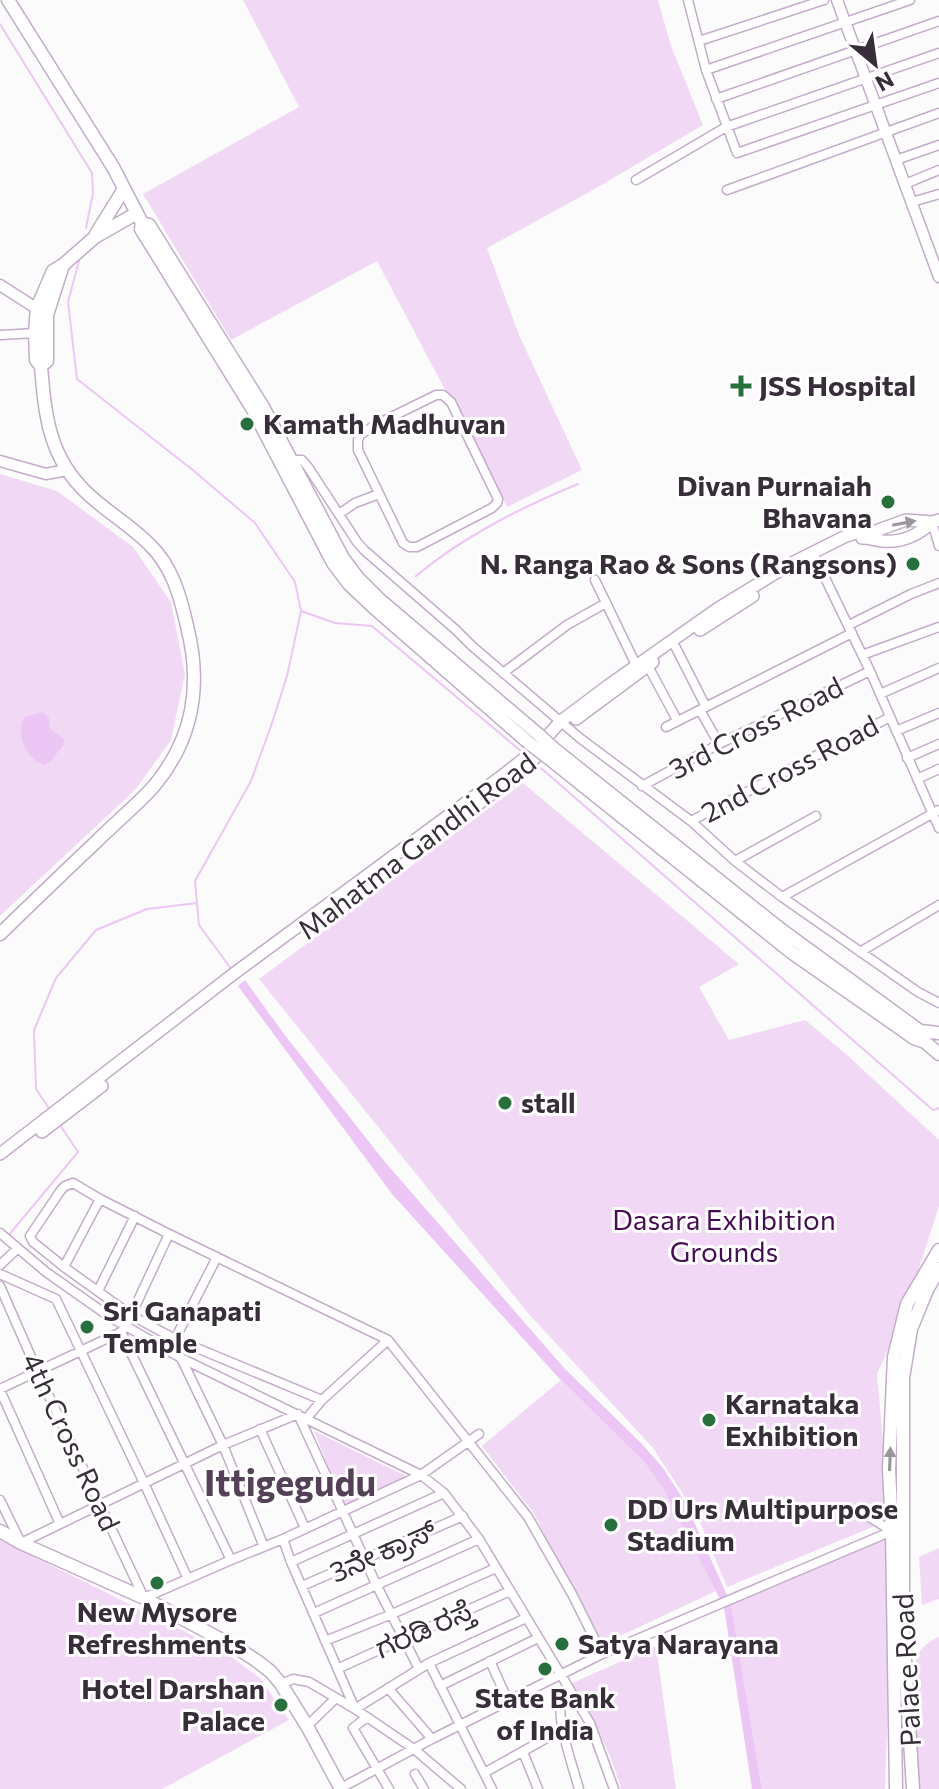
<svg xmlns="http://www.w3.org/2000/svg" width="939" height="1789" font-family="Commissioner,'Noto Sans Kannada',sans-serif">
  <rect width="100%" height="100%" fill="#fbfbfb"/>
  <path fill="#f1d9f6" d="M243 0H658L671 46 703 125 593 190 487 248 519 335 582 470 507 507 377 261 231 340 143 194 299 107Z
    M0 474 57 491 133 547 171 602 185 674 171 740 136 789 0 916Z
    M523 783 739 964 699 987 729 1040 805 1020 846 1054 939 1140V1206L904 1315 877 1374 890 1520 727 1587 698 1517 653 1448 528 1313 259 979Z
    M561 1380 645 1463 663 1488 716 1591 601 1645 533 1512 482 1446Z
    M314 1431 408 1477 344 1507Z
    M0 1540 222 1650 260 1678 289 1720 162 1789H0Z
    M879 1540H886L893 1545 885 1789H762L731 1604Z
    M939 1548V1599L922 1605 919 1557Z
    M939 1637V1789H912L914 1666C918 1650 924 1644 939 1637Z
    M656 1646 676 1789H621C610 1749 592 1718 570 1684Z"/>
  <path fill="#ecc6f5" d="M43 712 49 718 50 729 64 739V744L52 760 45 765C26 760 15 734 24 717Z
    M245 980 287 1038 385 1162 565 1369 642 1444 663 1468 685 1502 731 1604 762 1789H752L724 1607 663 1488 645 1463 557 1376 392 1194 238 986Z"/>
  <g fill="none" stroke-linecap="round" stroke-linejoin="round">
    <path stroke="#ecc6f5" stroke-width="2" d="M0 24 92 173 93 193 86 228
      M80 257 68 302 77 379 194 471 255 523 295 582 301 611 287 676 271 726 251 781 195 881 199 925 232 970
      M416 576C464 536 520 508 578 484
      M301 611 335 623 372 626 522 752
      M541 768 933 1110 939 1108
      M50 1110 36 1089 34 1030 56 978 96 930 147 909 197 903
      M8 1236 78 1152 60 1125"/>
    <defs>
      <path id="minor" d="M688 0 706 70 737 153 939 83
        M699 41 824 0
        M706 70 910 0
        M716 99 939 21
        M896 160 939 145
        M636 180 726 127 939 53
        M905 184 939 170
        M727 190 939 113
        M912 202 939 194
        M0 335 37 333
        M436 395H443L451 402 498 499 497 503 492 508 417 547H409L403 543 358 450V440L360 435 375 425Z
        M292 460H302L308 467 357 542 364 550 456 630 472 646 581 739 691 821 735 861 782 897 918 992 939 1003
        M339 514 355 503 379 494
        M932 522 939 546
        M813 553 870 671 939 828
        M595 580 636 665
        M849 625 911 594 939 583
        M675 646 706 707
        M862 655 939 627
        M648 666 677 720
        M503 673 567 625 606 603
        M880 694 939 668
        M700 710 719 744
        M666 727 852 633
        M896 731 939 713
        M907 758 939 744
        M917 779 939 769
        M642 786 719 744 870 671
        M691 821 890 717
        M735 861 816 816
        M782 897 939 810
        M860 952 939 905
        M0 1233 46 1272 110 1317 181 1358 421 1475 444 1493 479 1539 590 1723 614 1789
        M0 1265 17 1249
        M64 1267 100 1199
        M0 1274 56 1299 144 1483 188 1579
        M0 1286 39 1375 144 1598 231 1560 283 1539 421 1475 479 1434
        M98 1291 135 1216
        M121 1332 231 1560
        M175 1339 217 1257
        M181 1358 223 1445 264 1547
        M0 1389 121 1332 126 1326 169 1234
        M0 1390 60 1524
        M322 1400 175 1339 131 1315 64 1267 33 1242 30 1236 61 1190 65 1186 73 1183 100 1199 169 1234 388 1340 528 1517 572 1594 602 1654
        M306 1419 322 1400 388 1340
        M260 1429 305 1528
        M0 1500 21 1543 223 1445 298 1414 376 1584 419 1669
        M858 1510 892 1531
        M283 1539 291 1562 355 1709 429 1663 526 1618
        M291 1562 444 1493
        M302 1586 463 1516
        M314 1613 479 1539
        M325 1641 392 1614 496 1568
        M490 1661 508 1701
        M429 1663 492 1789
        M339 1668 510 1591
        M281 1684 293 1679 309 1682 355 1709 414 1749 461 1789
        M440 1686 538 1638
        M388 1688 432 1739
        M569 1691C565 1695 563 1695 562 1701 555 1717 574 1770 579 1789
        M367 1717 353 1728 389 1789
        M307 1726 336 1698
        M523 1752 538 1789
        M484 1773 563 1729
        M415 1774 424 1789
        M341 1788 432 1739 602 1654 892 1531"/>
      <path id="tertiary" d="M837 0 939 277
        M0 285 42 312
        M0 461 46 474 67 470"/>
      <path id="secondary" d="M862 538C869 538 875 540 883 541 901 543 919 535 932 522
        M700 630 753 596
        M576 719 653 662
        M413 852 511 780 535 758
        M42 1132 102 1086
        M0 1154 232 975 502 776 536 749 561 721 609 685 717 609 792 563 844 537 855 533H870L906 520 932 522 939 520"/>
      <path id="primary" d="M8 0 113 167 142 223 141 229 252 408 333 563 349 584 371 605 530 744
        M142 223 149 225 263 407 343 558 358 578 379 599 539 735
        M96 234 124 189
        M41 366 47 361V315L63 265
        M553 748 779 928 920 1031 925 1042
        M546 756 791 952 914 1038 925 1042 939 1054
        M0 934C32 903 64 872 97 841 115 823 137 805 154 786 194 738 202 685 187 626 180 595 172 566 149 544 130 525 107 512 88 494 49 458 45 416 41 366L36 360 35 332 37 308 53 271 63 265 95 237 137 213
        M916 1036 920 1031 939 1033
        M0 1531 21 1543 144 1598 237 1648 257 1661 271 1672 281 1684 307 1726 341 1789
        M896 1789 892 1531 889 1469 894 1357 907 1304 939 1250
        M913 1789 903 1627V1378L911 1329 927 1290 939 1269"/>
    </defs>
    <use href="#minor" stroke="#c3acc8" stroke-width="11"/>
    <use href="#tertiary" stroke="#c3acc8" stroke-width="13"/>
    <use href="#secondary" stroke="#c3acc8" stroke-width="14"/>
    <use href="#primary" stroke="#c3acc8" stroke-width="15"/>
    <use href="#minor" stroke="#fff" stroke-width="8"/>
    <use href="#tertiary" stroke="#fff" stroke-width="10"/>
    <use href="#secondary" stroke="#fff" stroke-width="11"/>
    <use href="#primary" stroke="#fff" stroke-width="12"/>
    <defs>
      <path id="primary-bridge" d="M539 735 553 748
        M530 744 546 756"/>
    </defs>
    <use href="#primary-bridge" stroke="#c3acc8" stroke-width="15" stroke-linecap="butt"/>
    <use href="#primary-bridge" stroke="#fff" stroke-width="12"/>
  </g>
  <defs><path id="oneway-solid" d="M-6-.8H1V-3.2L6.5 0L1 3.2V.8H-6Z" transform="scale(2)"/></defs>
  <g fill="#9b969c">
    <use href="#oneway-solid" transform="translate(904 523) rotate(-11)"/>
    <use href="#oneway-solid" transform="translate(890 1459) rotate(-88)"/>
  </g>
  <g fill="#27703d" stroke="#fff" stroke-width="3">
    <path d="M737 374h8v8h8v8h-8v8h-8v-8h-8v-8h8z"/>
    <circle cx="247" cy="424" r="8"/>
    <circle cx="888" cy="502" r="8"/>
    <circle cx="913" cy="564" r="8"/>
    <circle cx="505" cy="1103" r="8"/>
    <circle cx="87" cy="1327" r="8"/>
    <circle cx="709" cy="1420" r="8"/>
    <circle cx="611" cy="1525" r="8"/>
    <circle cx="157" cy="1583" r="8"/>
    <circle cx="562" cy="1644" r="8"/>
    <circle cx="545" cy="1669" r="8"/>
    <circle cx="281" cy="1705" r="8"/>
  </g>
  <g text-anchor="middle" stroke-width="6" stroke-linejoin="round" paint-order="stroke">
    <g font-size="28" font-weight="bold" fill="#372e39" stroke="#fff" text-anchor="start">
      <text x="759" y="396">JSS Hospital</text>
      <text x="263" y="434">Kamath Madhuvan</text>
      <text x="872" y="496" text-anchor="end">Divan Purnaiah<tspan x="872" dy="32">Bhavana</tspan></text>
      <text x="897" y="574" text-anchor="end">N. Ranga Rao &amp; Sons (Rangsons)</text>
      <text x="521" y="1113">stall</text>
      <text x="103" y="1321">Sri Ganapati<tspan x="103" dy="32">Temple</tspan></text>
      <text x="725" y="1414">Karnataka<tspan x="725" dy="32">Exhibition</tspan></text>
      <text x="627" y="1519">DD Urs Multipurpose<tspan x="627" dy="32">Stadium</tspan></text>
      <text x="157" y="1622" text-anchor="middle">New Mysore<tspan x="157" dy="32">Refreshments</tspan></text>
      <text x="578" y="1654">Satya Narayana</text>
      <text x="265" y="1699" text-anchor="end">Hotel Darshan<tspan x="265" dy="32">Palace</tspan></text>
      <text x="545" y="1708" text-anchor="middle">State Bank<tspan x="545" dy="32">of India</tspan></text>
    </g>
    <g font-size="28" fill="#372e39" stroke="#fff">
      <text transform="translate(756 728) rotate(-27)" y="10">3rd Cross Road</text>
      <text transform="translate(790 769) rotate(-28)" y="10">2nd Cross Road</text>
      <text transform="translate(417 846) rotate(-37)" y="10">Mahatma Gandhi Road</text>
      <text transform="translate(71 1442) rotate(65)" y="10">4th Cross Road</text>
      <text transform="translate(383 1551) rotate(-24)" y="10">3ನೆೇ ಕ್ರಾಸ್</text>
      <text transform="translate(424 1629) rotate(-24)" y="10">ಗರಡಿ ರಸ್ತೆ</text>
      <text transform="translate(907 1670) rotate(-93)" y="10">Palace Road</text>
    </g>
    <g font-size="28" fill="#470d53" stroke="#fff">
      <text x="724" y="1230">Dasara Exhibition<tspan x="724" dy="32">Grounds</tspan></text>
    </g>
    <g font-size="36" font-weight="bold" fill="#544158" stroke="#fff">
      <text x="290" y="1496">Ittigegudu</text>
    </g>
  </g>
  <g transform="translate(875 64) rotate(151)" stroke="#ffffff" stroke-width="6" paint-order="stroke">
  <path d="M0-6L14 30L0 20L-14 30Z" fill="#372e39"/>
  <text y="-12" font-size="22" font-weight="bold" text-anchor="middle" fill="#372e39">N</text>
  </g>
</svg>
